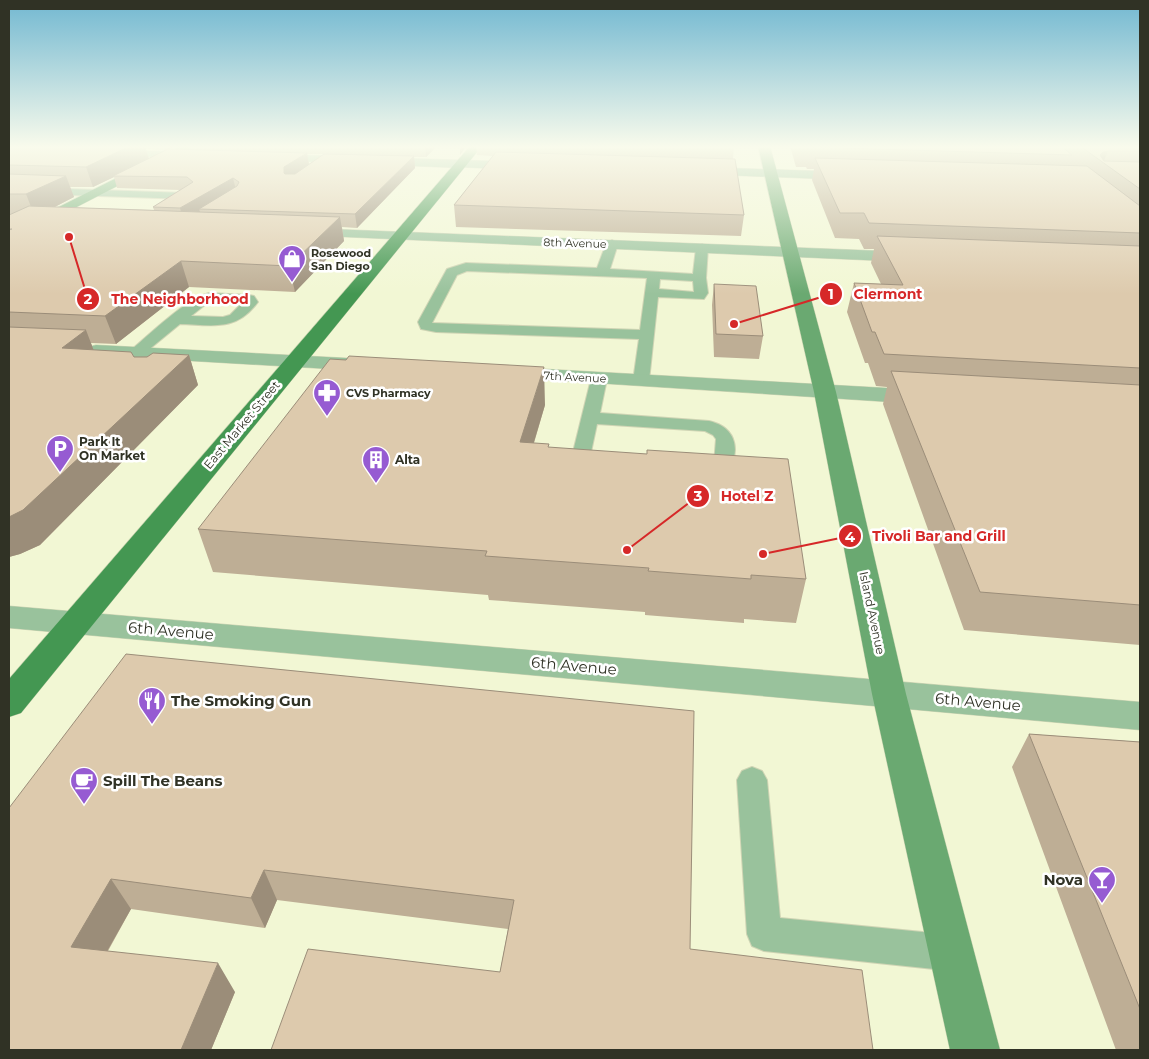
<svg xmlns="http://www.w3.org/2000/svg" width="1149" height="1059" font-family="Montserrat,sans-serif">
  <rect width="100%" height="100%" fill="#f2f7d4"/>
  <g fill="none" stroke-linecap="round" stroke-linejoin="round">
    <defs>
      <path id="service" d="M9 187 188 193 193 196 188 199 9 193Z
        M612 240 618 244 610 269 693 274 696 248 702 244 708 248 706 278 708 293 704 299 658 297 649 381 647 384H635L633 381 639 339 436 332 421 329 418 322 447 269 466 263 597 268 606 244ZM467 271 647 278 640 330 432 323 457 275ZM660 279 693 281 694 292 659 289Z
        M209 293 249 295 254 296 258 302C236 332 213 325 180 324L141 356H131L128 353 131 350C150 334 187 298 209 293ZM210 301 242 303 230 315 223 317 191 316Z
        M599 374 605 376 607 379 600 413 709 421C739 428 741 454 725 476L710 480 703 478 700 474 703 470 711 468 714 464 716 439 713 435 705 431 597 424 591 452C598 462 606 460 612 468L609 472C591 477 581 466 573 452L591 379 593 376Z
        M752 767 762 771 767 780 780 918 953 935 965 941 971 953 965 965 953 971 764 951 752 946 747 934 737 780 742 771Z"/>
      <path id="minor" d="M461 160 522 162 528 166 522 170 457 167 455 164 457 161Z
        M700 167 850 172 856 176 850 180 696 174 694 171Z"/>
      <path id="tertiary" d="M110 150 195 152 201 155 195 158 106 155 104 153Z
        M270 154 461 160 467 164 461 168 266 160 264 158Z
        M305 228 909 252 915 254 917 257 915 260 909 262 300 235 298 232 300 229Z
        M96 345 365 359 372 361 375 365 372 369 365 371 89 355 86 351 89 347Z
        M508 367 922 390 930 392 933 397 930 402 922 404 501 377 498 373 501 369Z
        M9 606 1140 702V730L9 628Z"/>
      <path id="secondary" d="M180 146H195L9 242V232Z
        M758 146H770L836 392 906 694 1000 1050H950L872 694 814 392Z"/>
      <path id="primary" d="M470 146H482L21 713 9 717V679Z"/>
    </defs>
    <use href="#service" stroke="#cfd4b4" stroke-width="2"/>
    <use href="#minor" stroke="#cfd4b4" stroke-width="1"/>
    <use href="#tertiary" stroke="#cfd4b4" stroke-width="1"/>
    <use href="#secondary" stroke="#cfd4b4" stroke-width="1"/>
    <use href="#primary" stroke="#cfd4b4" stroke-width="1"/>
    <use href="#service" fill="#99c29c" fill-rule="evenodd"/>
    <use href="#minor" fill="#99c29c" fill-rule="evenodd"/>
    <use href="#tertiary" fill="#99c29c" fill-rule="evenodd"/>
    <use href="#secondary" fill="#6aa971" fill-rule="evenodd"/>
    <use href="#primary" fill="#449752" fill-rule="evenodd"/>
  </g>
  <path fill="#beae95" fill-rule="evenodd" d="M9 146H176L171 149H190V146H437L426 157H414L415 168 357 228 342 227 344 241 295 292 189 287 116 344 91 343 93 350 134 357 189 355 198 385 40 545 20 554 9 557ZM146 149 166 150 149 158ZM307 154H324L309 164ZM114 177 117 188 180 190 153 207 154 210 55 207 74 197 70 187H93Z
    M476 146H734L733 159 744 215 741 236 456 227 454 205 493 156 477 155Z
    M790 146H1140V645L964 630 883 404 887 387 876 386 868 363H865L847 312 854 283 881 284 871 263 874 249H864L859 239 835 238 812 180 814 169H807L806 167H796Z
    M714 284 763 336 759 359 714 357 712 305Z
    M545 405 534 443 549 448 806 579 796 623 744 619V623L645 615V612L489 600 488 595 213 572 198 529Z
    M126 654 690 949 500 972 508 929 277 900 265 928 131 909 108 951 235 992 211 1050H9Z
    M1029 734 1140 742V1050H1116L1012 767Z"/>
  <path fill="#9b8d79" d="M130 146H145L149 160 113 176 114 177 93 187 86 167Z
    M167 146H176L168 150Z
    M425 146H437L426 157Z
    M460 146H467L460 155Z
    M1108 151 1103 163 1100 155 1103 152Z
    M307 153 309 165 287 179 284 173V167Z
    M414 156 415 168 357 228 355 214Z
    M66 176 74 197 35 217 26 194Z
    M233 178 236 190 199 209 200 212 184 222 180 208Z
    M340 217 344 241 295 292 289 266Z
    M181 261 189 287 116 344 105 316Z
    M86 330 97 359 62 348Z
    M189 355 198 385 40 545 20 554 9 557V517Z
    M544 367 545 405 522 482 520 442Z
    M264 870 277 900 265 928 251 898Z
    M111 879 131 909 93 976 71 947Z
    M218 963 235 992 211 1050H181Z"/>
  <path fill="#ddcaad" stroke="#9b8d79" d="M9 146H130L86 167 9 165Z
    M810 146H1061L1072 155 811 147Z
    M1080 146H1140V151H1108L1103 152 1100 155 1104 161 1140 162V189Z
    M168 149 307 153 284 167V173L285 174H295L324 154 414 156 355 214 199 209 237 186 239 182 233 178 180 208 153 207 193 182 187 177 113 176Z
    M496 152 735 159 744 215 454 205Z
    M815 158 1087 166 1140 206V233L869 223 864 213H840Z
    M9 174 66 176 26 194H9Z
    M29 206 340 217 289 266 181 261 105 316 9 312V230L12 229H9V215Z
    M877 236 1140 246V368L884 354 875 332H872L854 283 903 285Z
    M714 284 756 286 763 336 716 334Z
    M9 327 86 330 62 348 131 352 134 357H147L153 353 189 355 23 510 9 517Z
    M349 356 544 367 520 442 549 444 548 447 647 454V450L788 459 806 579 751 575V579L648 571 649 568 485 556 487 551 198 529 330 359 346 360Z
    M891 371 1140 385V605L980 592Z
    M126 654 694 711 690 949 862 970 873 1050H271L308 949 500 972 514 900 264 870 251 898 111 879 71 947 218 963 181 1050H9V808Z
    M1029 734 1140 742V1009Z"/>
  <linearGradient id="sky" x2="0" y2="1"><stop stop-color="#72b8d1"/><stop offset="0.5" stop-color="#f9fbec"/><stop offset="1" stop-color="#f9fbec" stop-opacity="0"/></linearGradient>
  <rect width="1149" height="294" fill="url(#sky)"/>
  <defs>
    <symbol id="shop-pin" viewBox="-11 -11 22 30"><path d="M0 17L-7.5 6A9.5 9.5 0 1 1 7.5 6Z" fill="#965bd2" stroke="#fff"/><path d="M-5-2.5h2.3a2.7 3.5 0 0 1 5.4 0H5L5.5 6h-11ZM-1.5-2.5h3a1.5 2.3 0 0 0-3 0Z" fill="#fff"/></symbol>
    <symbol id="pharmacy-pin" viewBox="-11 -11 22 30"><path d="M0 17L-7.5 6A9.5 9.5 0 1 1 7.5 6Z" fill="#965bd2" stroke="#fff"/><path d="M-2-6h4v4h4v4h-4v4h-4v-4h-4v-4h4Z" fill="#fff"/></symbol>
    <symbol id="parking-pin" viewBox="-11 -11 22 30"><path d="M0 17L-7.5 6A9.5 9.5 0 1 1 7.5 6Z" fill="#965bd2" stroke="#fff"/><path d="M-3.5-5.5H1a3.5 3.5 0 0 1 0 7H-1V5.5H-3.5ZM-1-3.4V-.6H.8a1.4 1.4 0 0 0 0-2.8Z" fill="#fff"/></symbol>
    <symbol id="building-pin" viewBox="-11 -11 22 30"><path d="M0 17L-7.5 6A9.5 9.5 0 1 1 7.5 6Z" fill="#965bd2" stroke="#fff"/><path d="M-4-6H4V6H1V3H-1V6H-4ZM-2.5-4.3h1.7v1.8h-1.7ZM.8-4.3h1.7v1.8H.8ZM-2.5-1h1.7V.8h-1.7ZM.8-1h1.7V.8H.8Z" fill="#fff"/></symbol>
    <symbol id="restaurant-pin" viewBox="-11 -11 22 30"><path d="M0 17L-7.5 6A9.5 9.5 0 1 1 7.5 6Z" fill="#965bd2" stroke="#fff"/><path d="M-5-6h1v4h1v-4h1v4h1v-4h1v5L-1.5 .5V6h-2V.5L-5-1ZM5-6V6H3V1.5H1.5Q1.5-4 5-6Z" fill="#fff"/></symbol>
    <symbol id="cafe-pin" viewBox="-11 -11 22 30"><path d="M0 17L-7.5 6A9.5 9.5 0 1 1 7.5 6Z" fill="#965bd2" stroke="#fff"/><path d="M-5.5-4.5H6V0H3Q3 3.5 0 3.5H-2.5Q-5.5 3.5-5.5 0ZM3-3.2v2h1.7v-2ZM-6 4.5H4V6H-6Z" fill="#fff"/></symbol>
    <symbol id="bar-pin" viewBox="-11 -11 22 30"><path d="M0 17L-7.5 6A9.5 9.5 0 1 1 7.5 6Z" fill="#965bd2" stroke="#fff"/><path d="M-6-5H6L.8 .8V4.5H3.5V6h-7V4.5H-.8V.8Z" fill="#fff"/></symbol>
  </defs>
  <g fill-rule="evenodd">
    <use href="#shop-pin" x="276" y="243" width="32" height="43"/>
    <use href="#pharmacy-pin" x="311" y="377" width="32" height="43"/>
    <use href="#parking-pin" x="44" y="433" width="32" height="43"/>
    <use href="#building-pin" x="360" y="444" width="32" height="43"/>
    <use href="#restaurant-pin" x="136" y="685" width="32" height="43"/>
    <use href="#cafe-pin" x="68" y="765" width="32" height="43"/>
    <use href="#bar-pin" x="1086" y="864" width="32" height="43"/>
  </g>
  <g text-anchor="middle" stroke-width="5" stroke-linejoin="round" paint-order="stroke">
    <g font-size="11" fill="#303225" stroke="#fff">
      <text transform="translate(575 243) rotate(2)" y="4">8th Avenue</text>
      <text transform="translate(575 377) rotate(3)" y="4">7th Avenue</text>
    </g>
    <g font-size="11" font-weight="bold" fill="#303225" stroke="#fff" text-anchor="start">
      <text x="311" y="257">Rosewood<tspan x="311" dy="13">San Diego</tspan></text>
      <text x="346" y="397">CVS Pharmacy</text>
    </g>
    <g font-size="12" fill="#303225" stroke="#fff">
      <text transform="translate(242 425) rotate(-50)" y="4">East Market Street</text>
      <text transform="translate(872 613) rotate(78)" y="4">Island Avenue</text>
    </g>
    <g font-size="12" font-weight="bold" fill="#303225" stroke="#fff" text-anchor="start">
      <text x="79" y="446">Park It<tspan x="79" dy="14">On Market</tspan></text>
      <text x="395" y="464">Alta</text>
    </g>
    <g font-size="15" fill="#303225" stroke="#fff">
      <text transform="translate(171 631) rotate(5)" y="5">6th Avenue</text>
      <text transform="translate(574 666) rotate(5)" y="5">6th Avenue</text>
      <text transform="translate(978 702) rotate(5)" y="5">6th Avenue</text>
    </g>
    <g font-size="15" font-weight="bold" fill="#303225" stroke="#fff" text-anchor="start">
      <text x="171" y="706">The Smoking Gun</text>
      <text x="103" y="786">Spill The Beans</text>
      <text x="1083" y="885" text-anchor="end">Nova</text>
    </g>
  </g>
  <path fill="none" stroke="#d62828" stroke-width="2" d="M734 324L831 294M69 237L88 299M627 550L698 496M763 554L850 536"/>
  <g fill="#d62828" stroke="#fff" stroke-width="2">
    <circle cx="734" cy="324" r="5"/>
    <circle cx="69" cy="237" r="5"/>
    <circle cx="627" cy="550" r="5"/>
    <circle cx="763" cy="554" r="5"/>
    <circle cx="831" cy="294" r="12"/>
    <circle cx="88" cy="299" r="12"/>
    <circle cx="698" cy="496" r="12"/>
    <circle cx="850" cy="536" r="12"/>
  </g>
  <g font-size="15" text-anchor="middle" font-weight="bold" fill="#fff">
    <text x="831" y="299">1</text>
    <text x="88" y="304">2</text>
    <text x="698" y="501">3</text>
    <text x="850" y="542">4</text>
  </g>
  <g font-size="14" text-anchor="middle" font-weight="bold" fill="#d62828" stroke="#fff" stroke-width="5" stroke-linejoin="round" paint-order="stroke">
    <text x="888" y="299">Clermont</text>
    <text x="180" y="304">The Neighborhood</text>
    <text x="747" y="501">Hotel Z</text>
    <text x="939" y="541">Tivoli Bar and Grill</text>
  </g>
  <rect width="1149" height="1059" fill="none" stroke="#303225" stroke-width="20"/>
</svg>
